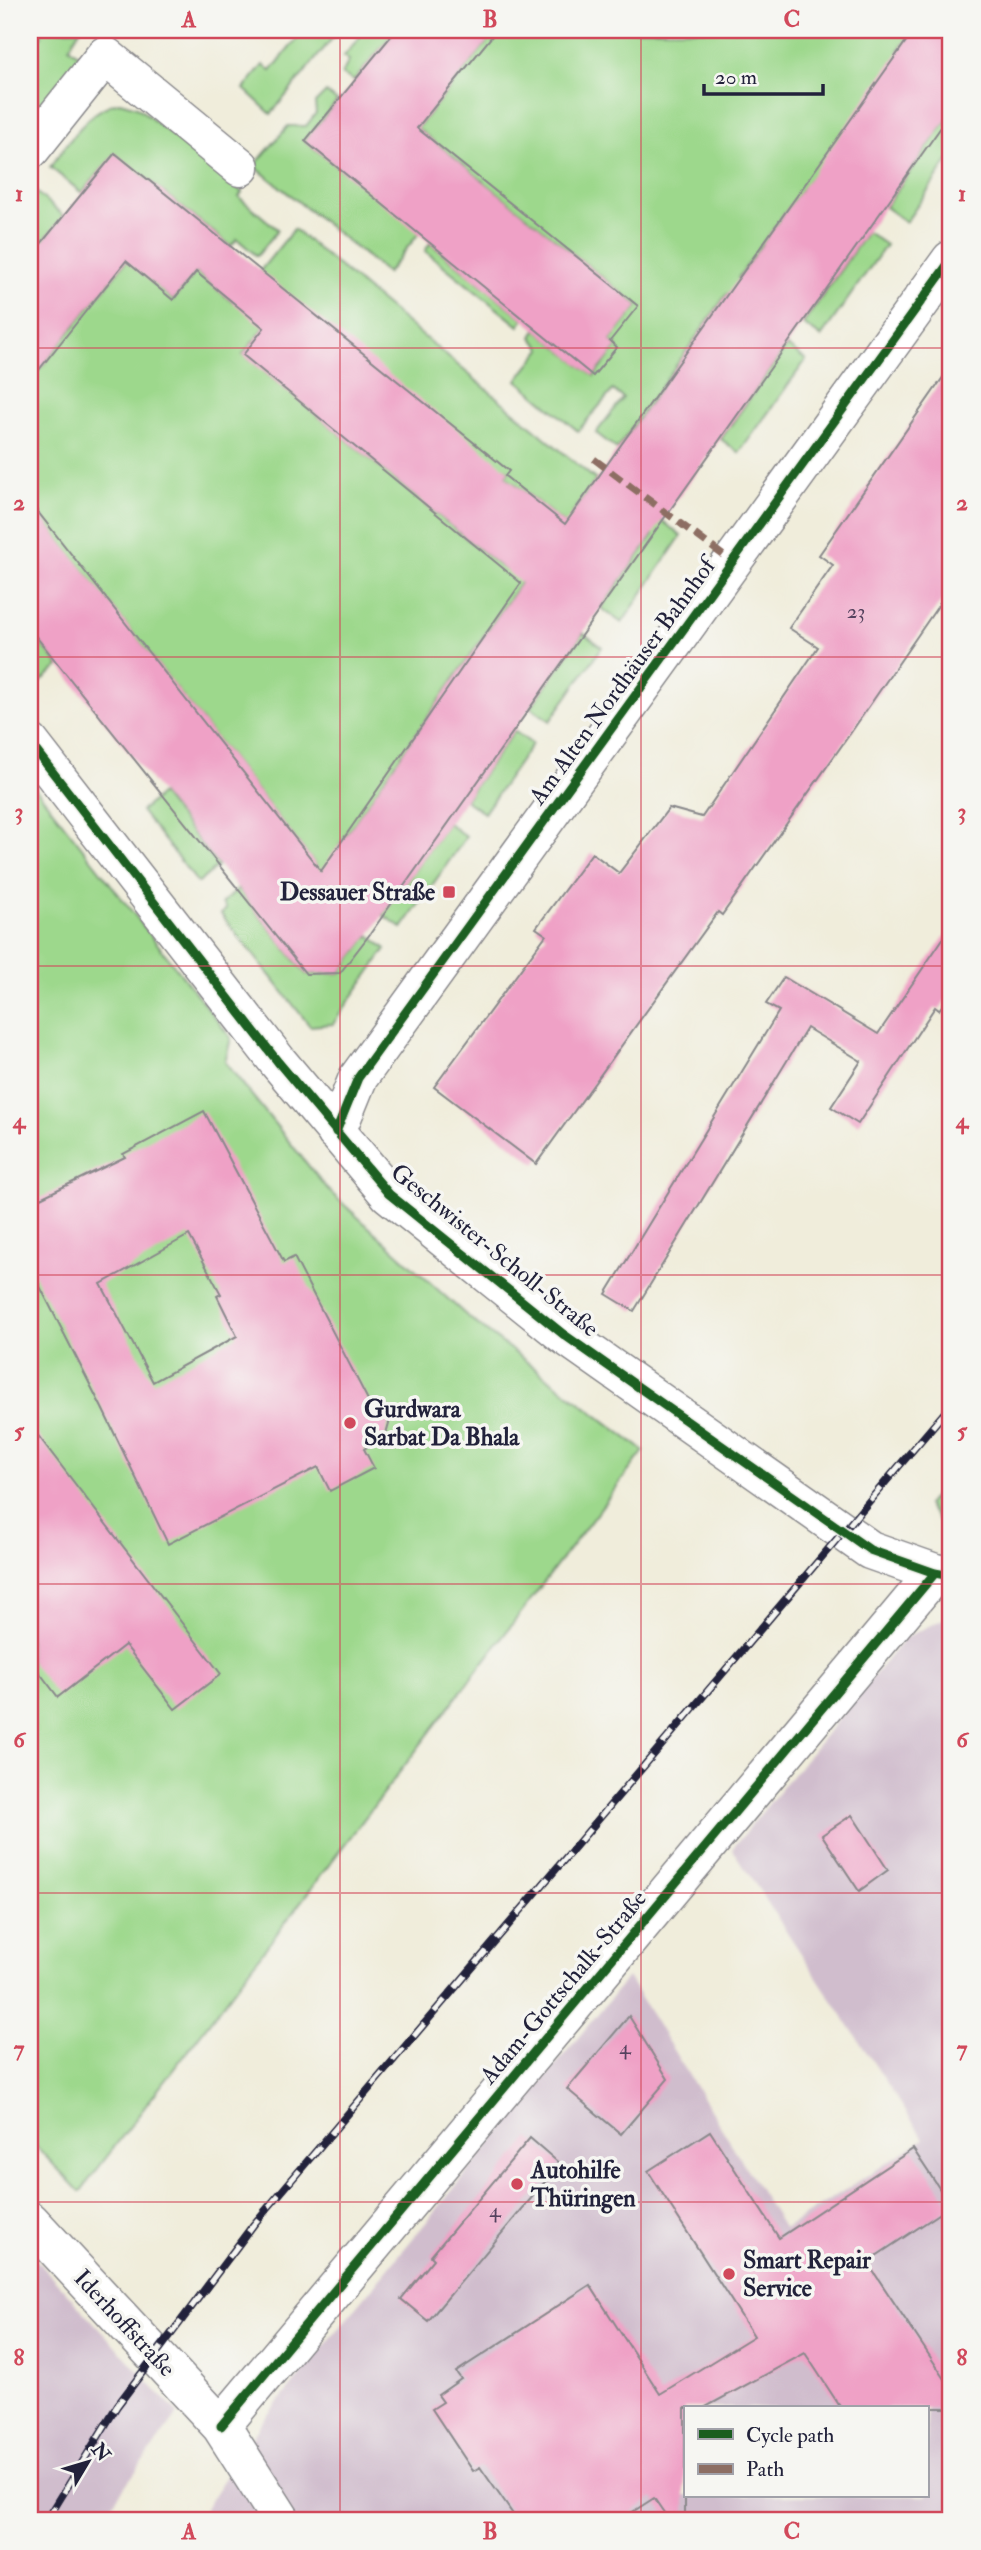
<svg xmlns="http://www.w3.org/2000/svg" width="981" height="2550" font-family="'IM FELL Double Pica',serif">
  <rect width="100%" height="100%" fill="#f6f6f2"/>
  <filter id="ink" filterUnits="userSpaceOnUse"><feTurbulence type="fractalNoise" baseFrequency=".0143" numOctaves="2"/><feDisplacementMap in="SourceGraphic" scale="14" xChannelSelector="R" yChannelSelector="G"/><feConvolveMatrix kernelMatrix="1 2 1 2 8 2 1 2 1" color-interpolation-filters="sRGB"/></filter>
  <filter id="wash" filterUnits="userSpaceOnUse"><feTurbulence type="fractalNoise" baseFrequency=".00686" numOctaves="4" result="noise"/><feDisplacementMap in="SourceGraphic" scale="28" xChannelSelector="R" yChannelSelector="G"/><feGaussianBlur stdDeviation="1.57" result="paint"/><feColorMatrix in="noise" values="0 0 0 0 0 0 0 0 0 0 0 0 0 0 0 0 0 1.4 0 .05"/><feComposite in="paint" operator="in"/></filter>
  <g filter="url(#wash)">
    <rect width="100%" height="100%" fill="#f0eddb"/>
    <path fill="#d0bdcd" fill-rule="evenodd" d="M951 1615V2511L936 2520H197L261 2423 628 1977 784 2229 924 2139 732 1849 905 1638ZM685 2408H927V2496H685Z
      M30 2253 178 2414 100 2520H30Z"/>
    <path fill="#9dd88c" stroke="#607d64" stroke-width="2" d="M35 30H80L69 47 85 60 45 109 30 96V51L42 35Z
      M295 30H339L271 114 244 89 263 65 271 71 300 35Z
      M365 30H396L354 81 342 74 349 60 344 56Z
      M497 30H914L899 50 905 56 806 184 738 278 743 283 726 295 617 449 596 433 623 398 613 390 578 431 517 380 542 349 532 337 536 329 594 376 617 347 610 341 638 306 417 128Z
      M326 92 337 101 305 141 420 232 387 273 254 166 288 126H306L316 113 315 103Z
      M120 102 137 107 242 192 239 197 278 230 257 256 237 239 231 246 115 154 82 193 50 167C69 143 89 107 120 102Z
      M948 118 951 120V157L906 222 885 207Z
      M30 187 64 216 30 257Z
      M294 229 596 480 573 512 572 530 505 476 509 471 264 328 243 354 501 567 524 578 340 844 326 878 30 503V381L127 260 173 300 196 272 234 303Z
      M867 232 886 245 821 337 803 324Z
      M430 243 524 319 519 326 425 251Z
      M787 346 806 360 739 453 721 439Z
      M658 517 681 536 622 623 601 608 653 535 647 531Z
      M30 629 59 666 40 682 30 669Z
      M583 633 602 647 550 721 531 707Z
      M514 731 532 744 484 813 465 800Z
      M30 781 231 1038 225 1062 328 1190 468 1317 644 1451 80 2192 30 2140Z
      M161 794 218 866 198 883 141 811Z
      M448 823 466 837 402 928 383 915Z
      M238 889 306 974 340 973 369 935 386 949 333 1024 310 1026 221 914 226 909 222 903Z
      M951 1478V1533H948L927 1505Z"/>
    <g id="blocks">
      <path fill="#efa1c6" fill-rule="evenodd" d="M396 30H497L417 128 638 306 610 341 617 347 593 376 305 141Z
        M914 30H951V113L370 934 340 973 306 974 30 629V502L321 871 521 583 243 355 264 328 196 272 173 300 126 261 30 381V257L115 153 509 471 505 476 565 524Z
        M951 366V587L852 731 722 915 718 912 536 1164 434 1087 546 935 536 928 592 853 619 873 669 808 702 817 818 647 789 628 833 565 819 555Z
        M951 927V992L939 1010 935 1007 858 1124 831 1107 861 1061 807 1028 634 1311 606 1294 779 1011 766 1004 784 977 878 1034Z
        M204 1111 284 1262 294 1257 369 1402 393 1409 385 1437 364 1449 374 1468 330 1491 318 1467 168 1544 102 1408 30 1267V1203L125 1157 123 1154ZM189 1235 221 1294 217 1296 237 1336 153 1382 101 1284Z
        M30 1425 221 1674 175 1709 125 1645 58 1697 30 1660Z
        M852 1815 888 1870 859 1891 822 1835Z
        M629 2016 668 2079 621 2134 567 2089Z
        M710 2131 779 2238 913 2149 951 2206 867 2262 951 2388V2408H841L805 2353 704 2408H685V2520H669L654 2498 620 2520H517L480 2467 473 2471 432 2409 443 2402 438 2395 461 2379 456 2372 590 2285 660 2394 754 2336 648 2171Z
        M530 2138 560 2164 428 2321 401 2299 434 2259 431 2256Z"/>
    </g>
  </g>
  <g filter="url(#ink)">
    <use href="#blocks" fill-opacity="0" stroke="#89888b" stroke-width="2"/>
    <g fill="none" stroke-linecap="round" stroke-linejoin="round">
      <defs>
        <path id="minor" d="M30 150 105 56 240 167
          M30 743 278 1062 389 1194 563 1334 870 1550 935 1573 951 1576
          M336 1132 358 1078 951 260
          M30 2221 221 2426 281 2520
          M221 2426 935 1573"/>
      </defs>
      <use href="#minor" stroke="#89888b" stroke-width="41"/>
      <use href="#minor" stroke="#fff" stroke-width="38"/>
      <defs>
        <path id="rail" d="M47 2520 117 2406 254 2224 951 1405"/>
      </defs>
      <use href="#rail" stroke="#22223b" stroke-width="8"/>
      <use href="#rail" stroke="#f6f6f2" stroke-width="5" stroke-dasharray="16" stroke-linecap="butt"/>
      <path stroke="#8d6e63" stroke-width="7" stroke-dasharray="14 7" stroke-linecap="butt" d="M594 459 732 562"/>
      <defs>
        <path id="cycleway" d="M30 743 278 1062 389 1194 563 1334 870 1550 935 1573 951 1576
          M336 1132 358 1078 951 260
          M221 2426 935 1573"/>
      </defs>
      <use href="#cycleway" stroke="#f6f6f2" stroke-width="13"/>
      <use href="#cycleway" stroke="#1b5e20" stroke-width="9"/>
    </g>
  </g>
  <path fill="none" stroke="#d1495b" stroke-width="2" stroke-opacity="0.55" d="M340 30V2520M641 30V2520M30 348H951M30 657H951M30 966H951M30 1275H951M30 1584H951M30 1893H951M30 2202H951"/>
  <g fill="#d1495b" stroke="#f6f6f2" stroke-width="2.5">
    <rect x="442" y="885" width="14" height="14" rx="3.5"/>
    <circle cx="350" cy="1423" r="7"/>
    <circle cx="517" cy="2184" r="7"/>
    <circle cx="729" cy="2274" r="7"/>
  </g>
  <g text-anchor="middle" stroke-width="7" stroke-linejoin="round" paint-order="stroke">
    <g font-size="21" fill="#55425e">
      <text x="856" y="618">23</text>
      <text x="625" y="2054">4</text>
      <text x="495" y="2217">4</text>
    </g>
    <g font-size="24" fill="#22223b" stroke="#f6f6f2">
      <text transform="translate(622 681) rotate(-54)" y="8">Am Alten Nordhäuser Bahnhof</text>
      <text transform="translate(495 1250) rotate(39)" y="8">Geschwister-Scholl-Straße</text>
      <text transform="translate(563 1987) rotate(-50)" y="8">Adam-Gottschalk-Straße</text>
      <text transform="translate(125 2323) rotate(47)" y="8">Iderhoffstraße</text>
    </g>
    <g font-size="24" font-weight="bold" fill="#22223b" stroke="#f6f6f2" text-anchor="start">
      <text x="435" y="900" text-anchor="end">Dessauer Straße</text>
      <text x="364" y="1417">Gurdwara<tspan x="364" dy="28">Sarbat Da Bhala</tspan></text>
      <text x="531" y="2178">Autohilfe<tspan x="531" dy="28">Thüringen</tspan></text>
      <text x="743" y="2268">Smart Repair<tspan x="743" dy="28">Service</tspan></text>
    </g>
  </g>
  <rect width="981" height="2550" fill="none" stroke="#f6f6f2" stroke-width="77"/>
  <rect x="684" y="2406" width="245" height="91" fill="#f6f6f2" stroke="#a1a1a9" stroke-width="2"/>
  <rect x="698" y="2429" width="35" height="10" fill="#1b5e20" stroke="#a1a1a9" stroke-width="2"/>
  <text x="746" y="2442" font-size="21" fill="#22223b">Cycle path</text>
  <rect x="698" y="2464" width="35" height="10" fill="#8d6e63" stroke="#a1a1a9" stroke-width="2"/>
  <text x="746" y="2476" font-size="21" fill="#22223b">Path</text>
  <g transform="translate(88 2462) rotate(52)" stroke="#f6f6f2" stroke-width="5" paint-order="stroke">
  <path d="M0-5L12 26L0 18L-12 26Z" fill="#22223b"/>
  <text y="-10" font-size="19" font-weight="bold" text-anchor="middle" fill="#22223b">N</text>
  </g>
  <path d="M704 84v10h119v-10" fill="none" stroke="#22223b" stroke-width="3.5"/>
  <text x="715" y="84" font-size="21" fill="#22223b" stroke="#f6f6f2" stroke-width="5" paint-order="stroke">20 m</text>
  <rect x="38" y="38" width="904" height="2474" fill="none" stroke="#d1495b" stroke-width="2.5"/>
  <g font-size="23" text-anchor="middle" font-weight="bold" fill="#d1495b">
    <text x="189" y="27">A</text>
    <text x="490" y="27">B</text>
    <text x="792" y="27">C</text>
    <text x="19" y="201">1</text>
    <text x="962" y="201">1</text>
    <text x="19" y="510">2</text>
    <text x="962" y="510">2</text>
    <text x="19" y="819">3</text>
    <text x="962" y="819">3</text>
    <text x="19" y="1128">4</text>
    <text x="962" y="1128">4</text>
    <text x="19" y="1438">5</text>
    <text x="962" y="1438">5</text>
    <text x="19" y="1747">6</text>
    <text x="962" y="1747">6</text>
    <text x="19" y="2056">7</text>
    <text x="962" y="2056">7</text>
    <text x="19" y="2365">8</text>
    <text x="962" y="2365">8</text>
    <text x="189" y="2539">A</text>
    <text x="490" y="2539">B</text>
    <text x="792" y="2539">C</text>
  </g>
</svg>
